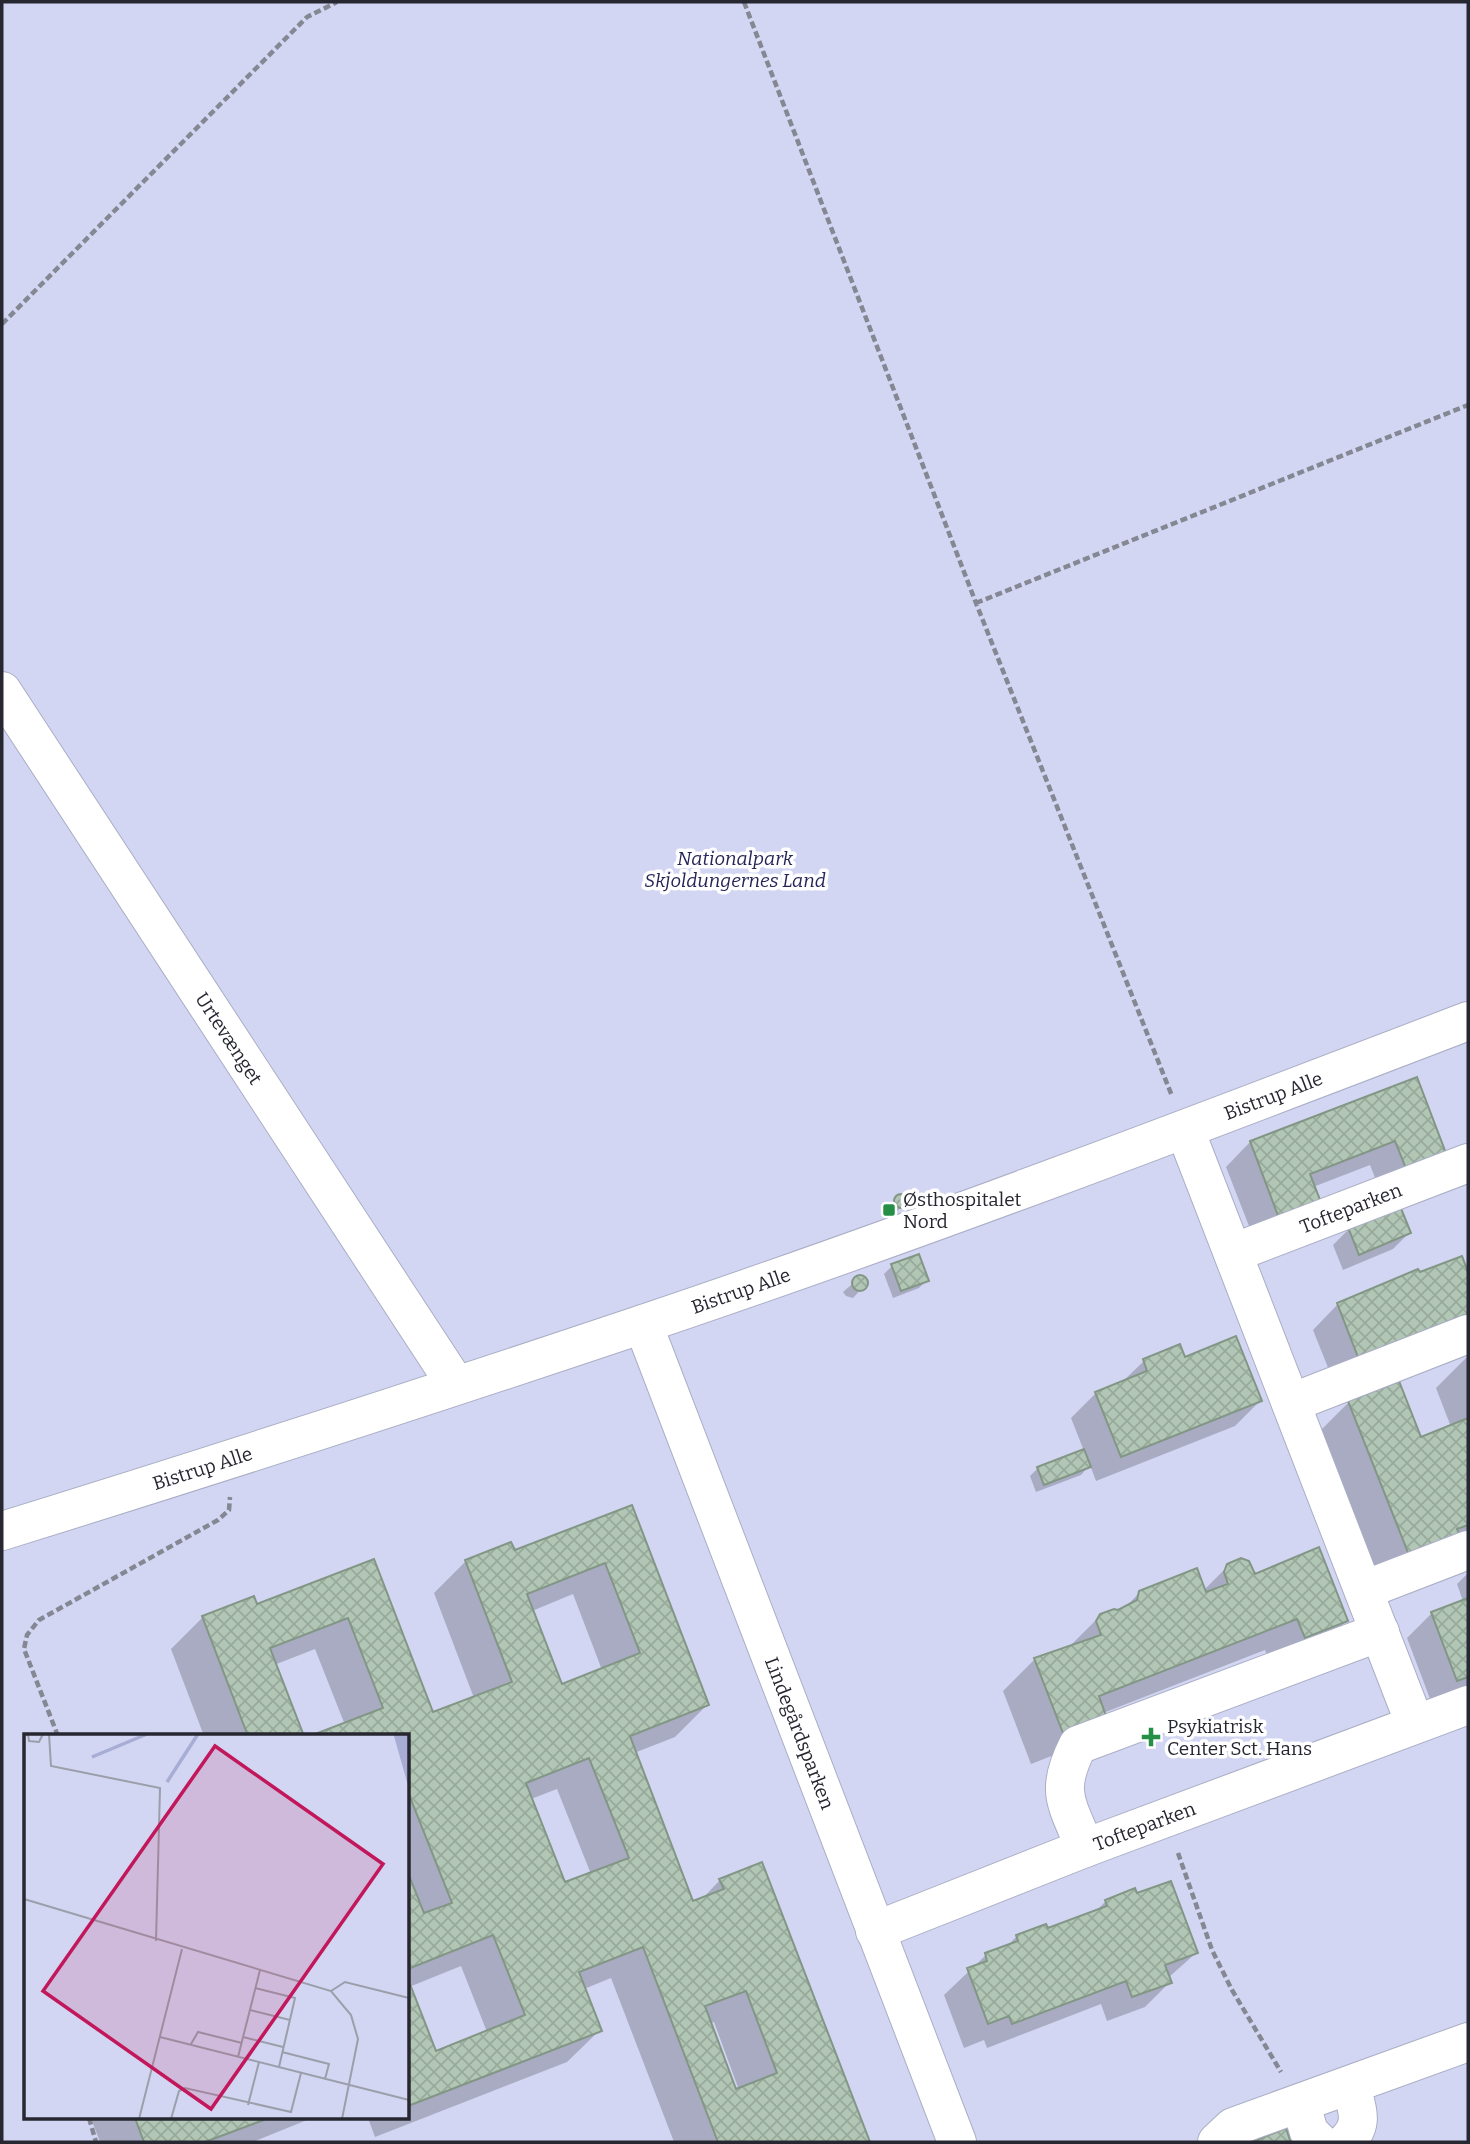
<svg xmlns="http://www.w3.org/2000/svg" width="1470" height="2144" font-family="Bitter,serif">
  <defs>
    <pattern id="building-cross-hatch" width="8" height="8" patternUnits="userSpaceOnUse" patternTransform="scale(1.75)"><rect width="8" height="8" fill="#b1c6b4"/><path d="M0 0l8 8M0 8l8-8" fill="none" stroke="#98aa9b"/></pattern>
  </defs>
  <rect width="100%" height="100%" fill="#eaedfc"/>
  <path fill="#d2d6f2" fill-rule="evenodd" d="M2 2H1468V2142H2ZM26 1736H408V2118H26Z"/>
  <path fill="#0003" fill-rule="evenodd" d="M1415 1079 1445 1155 1382 1195 1370 1165 1313 1187 1256 1244 1226 1167 1250 1142Z
    M902 1196 908 1201 894 1214H887L889 1206Z
    M1349 1229 1409 1233 1393 1249 1343 1270 1333 1245Z
    M1461 1258 1468 1277V1320L1333 1380 1313 1330 1337 1305 1417 1272 1419 1275Z
    M892 1266 927 1280 919 1288 893 1298 884 1274Z
    M858 1279H866V1284L853 1298 846 1296 843 1292Z
    M1468 1356V1544L1376 1586 1317 1434 1349 1402 1420 1439 1451 1427 1436 1388Z
    M1184 1359 1260 1401 1235 1426 1096 1481 1090 1465 1081 1475 1036 1492 1030 1476 1038 1468 1084 1451 1071 1418 1096 1393 1121 1383 1144 1361Z
    M631 1507 707 1705 675 1737 634 1753 692 1903 701 1900 720 1880 761 1864 868 2142H674L611 1978 584 1989 600 2030 567 2062 375 2137 368 2118H408V1736H315L345 1725 315 1649 274 1665 302 1736H204L171 1649 203 1617 256 1606 373 1561 432 1714 474 1698 434 1593 466 1561 514 1553ZM573 1594 602 1670 561 1686 532 1611ZM557 1789 591 1874 564 1884 531 1799ZM461 1966 487 2032 435 2053 409 1987ZM714 2022 739 2090 735 2091 710 2023Z
    M1228 1566 1346 1621 1314 1653 1273 1669 1265 1650 1103 1713 1072 1748 1031 1764 1003 1691 1035 1659 1070 1646 1101 1615 1122 1611 1140 1592 1204 1590Z
    M1468 1573V1691L1432 1704 1407 1638 1432 1613 1463 1601 1457 1584Z
    M1106 1901 1196 1953 1168 1978 1170 1982 1145 2007 1107 2021 1101 2004 987 2048 984 2040 964 2048 944 1995 986 1955 1005 1948 1017 1936 1047 1930 1095 1912Z
    M91 2118H312L253 2142H100Z"/>
  <path fill="url(#building-cross-hatch)" stroke="#829685" stroke-width="2" fill-rule="evenodd" d="M1417 1077 1447 1156 1407 1171 1395 1141 1310 1174 1322 1205 1280 1221 1250 1141Z
    M894 1201a7 7 0 1 1 14 0a7 7 0 1 1-14 0Z
    M1400 1206 1411 1233 1359 1255 1348 1227Z
    M919 1254 929 1281 901 1291 891 1264Z
    M1462 1256 1468 1272V1314L1358 1357 1337 1303 1418 1269 1420 1272Z
    M852 1283a8 8 0 1 1 16 0a8 8 0 1 1-16 0Z
    M1236 1336 1262 1401 1121 1457 1095 1392 1147 1371 1143 1359 1180 1344 1185 1357Z
    M1399 1381 1421 1437 1468 1418V1525L1457 1529 1459 1534 1409 1555 1348 1401Z
    M1084 1449 1091 1467 1044 1485 1037 1467Z
    M632 1505 709 1705 630 1736 693 1901 724 1889 719 1879 762 1862 870 2142H718L643 1947 579 1972 602 2031 408 2106V1979L436 2051 525 2015 493 1935 408 1969V1873L424 1913 452 1903 408 1792V1736H310L383 1708 348 1618 270 1648 304 1736H248L202 1616 254 1596 257 1604 374 1559 433 1712 512 1682 465 1560 511 1542 515 1550ZM605 1563 640 1653 562 1684 527 1594ZM589 1758 629 1858 565 1882 526 1783ZM746 1991 777 2073 736 2089 705 2006Z
    M1319 1547 1348 1621 1305 1638 1297 1619 1099 1696 1106 1716 1063 1733 1034 1658 1101 1635 1096 1621 1100 1614 1114 1609 1118 1610 1137 1600 1139 1591 1197 1568 1206 1592 1228 1584 1224 1572 1227 1564 1241 1558 1249 1561 1255 1574Z
    M1468 1598V1677L1457 1681 1431 1612Z
    M1171 1881 1198 1953 1165 1965 1172 1983 1132 1997 1126 1981 1012 2024 1009 2016 988 2024 967 1968 987 1961 985 1953 1018 1941 1016 1935 1046 1924 1048 1928 1107 1906 1105 1900 1135 1888 1137 1893Z
    M135 2118H269L205 2142H144Z
    M1286 2128 1290 2140 1294 2138 1296 2142H1252Z"/>
  <g fill="none" stroke-linecap="round" stroke-linejoin="round">
    <defs>
      <g id="minor">
        <path id="s1" d="M2 691 456 1385"/>
        <path d="M1185 1130 1415 1724"/>
        <path id="s2" d="M1233 1253 1468 1163"/>
        <path id="s3" d="M643 1324 957 2142"/>
        <path d="M1291 1403 1468 1334"/>
        <path id="s4" d="M2 1531C215 1465 428 1396 640 1325 919 1231 1194 1126 1468 1021"/>
        <path d="M1364 1590 1468 1550"/>
        <path d="M1085 1848C1067 1803 1054 1792 1078 1745L1380 1632"/>
        <path id="s5" d="M875 1931 1085 1848 1468 1705"/>
        <path d="M1301 2105 1309 2132 1319 2142"/>
        <path d="M1217 2142 1233 2127 1468 2042"/>
        <path d="M1346 2142C1365 2124 1357 2109 1351 2086"/>
      </g>
    </defs>
    <use href="#minor" stroke="#aaaec5" stroke-width="40"/>
    <path stroke="#858793" stroke-width="4.5" stroke-dasharray="7 3.5" stroke-linecap="butt" d="M744 2 976 603 1172 1096
      M2 324 307 17 337 2
      M976 603 1468 405
      M58 1736 24 1649 27 1635 39 1620 218 1520 229 1510 230 1497
      M1178 1853 1212 1950 1232 1990 1281 2072
      M89 2118 96 2142"/>
    <use href="#minor" stroke="#fff" stroke-width="38"/>
  </g>
  <g fill="#268f46" stroke="#fff" stroke-width="2.5">
    <rect x="882" y="1203" width="14" height="14" rx="3.5"/>
    <path d="M1147.5 1726.5h7v7h7v7h-7v7h-7v-7h-7v-7h7z"/>
  </g>
  <g text-anchor="middle" stroke-width="7" stroke-linejoin="round" paint-order="stroke">
    <g font-size="19" font-style="italic" fill="#242556" stroke="#fff">
      <text x="735" y="865">Nationalpark<tspan x="735" dy="22">Skjoldungernes Land</tspan></text>
    </g>
    <g font-size="19" fill="#262730" stroke="#fff">
      <text dy="7" stroke="none"><textPath href="#s1" startOffset="415">Urtevænget</textPath></text>
      <text dy="7" stroke="none"><textPath href="#s4" startOffset="1344">Bistrup Alle</textPath></text>
      <text dy="7" stroke="none"><textPath href="#s2" startOffset="126">Tofteparken</textPath></text>
      <text dy="7" stroke="none"><textPath href="#s4" startOffset="777">Bistrup Alle</textPath></text>
      <text dy="7" stroke="none"><textPath href="#s4" startOffset="210">Bistrup Alle</textPath></text>
      <text dy="7" stroke="none"><textPath href="#s3" startOffset="438">Lindegårdsparken</textPath></text>
      <text dy="7" stroke="none"><textPath href="#s5" startOffset="289">Tofteparken</textPath></text>
    </g>
    <g font-size="19" fill="#262730" stroke="#fff" text-anchor="start">
      <text x="903" y="1206">Østhospitalet<tspan x="903" dy="22">Nord</tspan></text>
      <text x="1167" y="1733">Psykiatrisk<tspan x="1167" dy="22">Center Sct. Hans</tspan></text>
    </g>
  </g>
  <g transform="translate(24 1734)">
    <rect width="385" height="385" fill="#eaedfc"/>
    <path d="M0 0H385V385H0Z" fill="#d2d6f2"/>
    <path d="M369 0H385V55L370 2Z" fill="#a7add4"/>
    <path fill="none" stroke="#a7add4" stroke-width="3.5" d="M68 23 123 0M143 48 174 0"/>
    <path fill="none" stroke="#9c9eaa" stroke-width="2" d="M4 0 5 7 15 8 19 0M25 0 27 32 136 54 132 207M0 165 307 257 327 281 334 305 318 385M231 254 271 264 255 333M307 257 321 248 385 264M226 276 266 286M136 303 385 366M219 303 259 313M167 310 174 298 218 309M258 318 305 330 301 345M214 323 236 236M224 371 235 328M115 385 158 215M147 385 155 357 161 354 267 378 277 339"/>
    <path fill="#c2185b" fill-opacity="0.15" stroke="#c2185b" stroke-width="3.5" d="M191 12 359 130 187 375 19 257Z"/>
    <rect width="385" height="385" fill="none" stroke="#262730" stroke-width="3.5"/>
  </g>
  <rect width="1470" height="2144" fill="none" stroke="#262730" stroke-width="7"/>
</svg>
